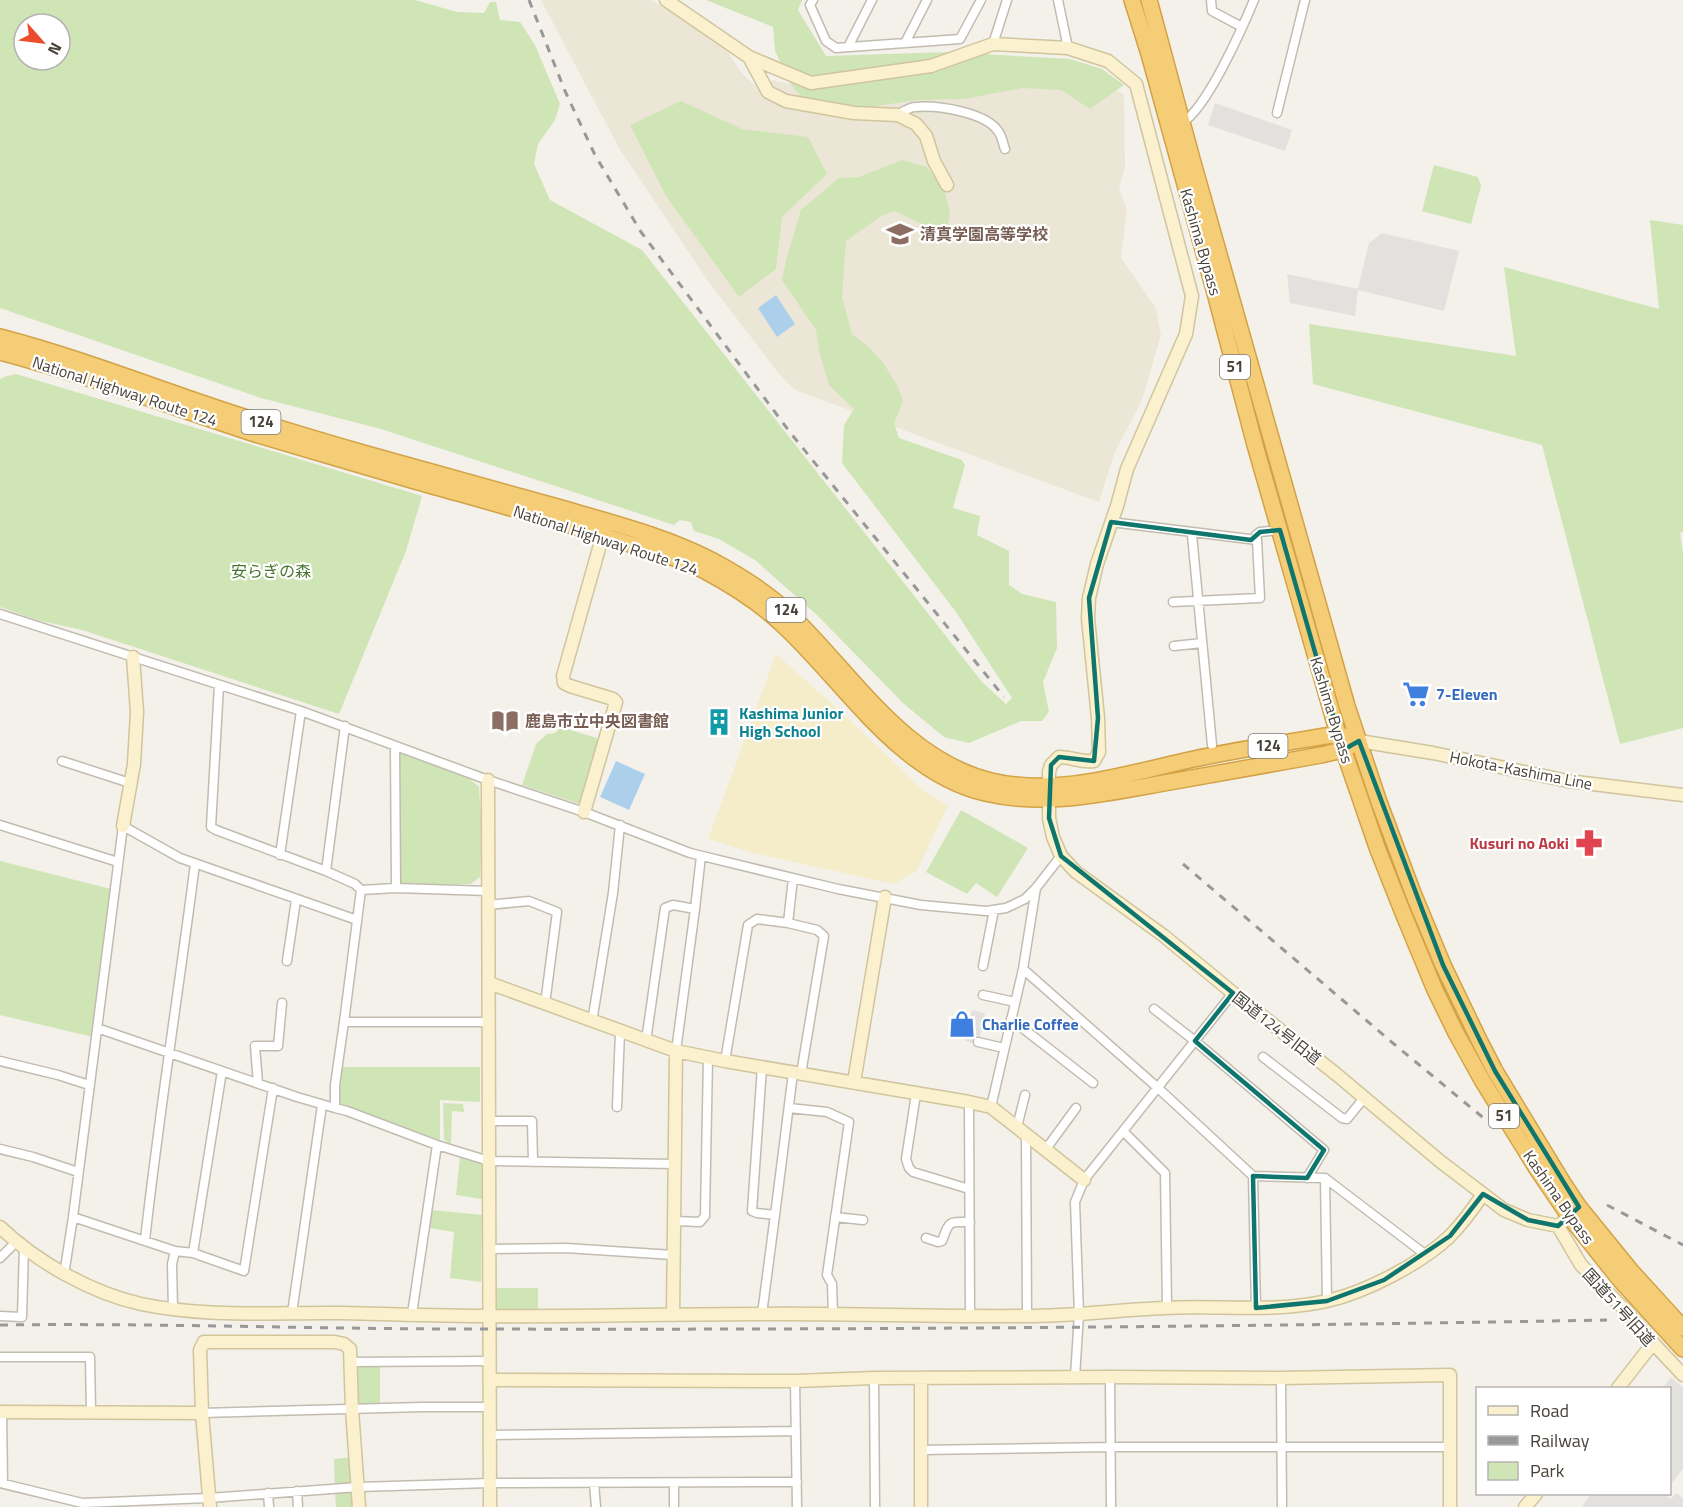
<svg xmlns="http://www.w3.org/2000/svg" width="1683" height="1507" font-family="'Titillium Web','Noto Sans JP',sans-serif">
  <rect width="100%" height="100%" fill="#f4f1ea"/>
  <path fill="#ece6d6" d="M541 0H651L722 43 741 72 761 92 772 80 807 88 1096 77 1124 95 1125 167 1119 188 1127 210 1121 258 1156 308 1161 335 1142 400 1114 454 1099 502 795 390 779 374 708 281 619 148Z"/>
  <path fill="#cfe5b6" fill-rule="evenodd" d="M0 0H415L457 12 484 13 490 2H496L500 20 520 22 535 45 560 104 555 120 538 144 534 164 550 200 642 250 982 682 1006 704 1012 698 956 612 842 463 844 425 854 409 829 385 819 351 816 330 782 280 786 260 801 210 839 178 859 177 902 160 927 167 945 193 950 213 947 228 937 240 931 237 933 229 894 211 881 216 846 241 842 297 852 334 870 348 884 364 898 387 903 401 894 423 899 438 962 460 965 465 953 508 980 516 977 535 1009 551V585L1022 594 1056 602 1057 648 1043 682 1049 712 1042 721H1021L969 743 944 737 904 704 817 615 755 560 719 539 694 531 691 522 680 520 674 525 381 429 261 398 0 308ZM24 24H60V60H24Z
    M706 0H802L798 10 826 56 948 52 1070 59 1102 69 1124 85 1090 109 1061 90 1022 88 965 99 917 100 824 114 814 111 792 86 775 51 773 27Z
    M681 101 742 129 808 137 827 174 782 217 776 269 739 297 666 196 630 125Z
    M1434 165 1478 177 1481 186 1471 224 1422 211Z
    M1650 220 1683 225V533L1680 532 1683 553V728L1620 744 1542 445 1313 384 1309 324 1516 356 1504 267 1659 309Z
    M16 374 422 496 406 551 339 714 82 630 37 620 0 607V379L4 377Z
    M561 727 603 740 583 805 522 785 536 744 547 734 555 733Z
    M398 750 470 779 479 787 482 833 480 877 471 884 399 885Z
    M961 810 1028 848 997 897 976 883 967 894 926 872Z
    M0 861 111 889 93 1037 0 1015Z
    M342 1067H480V1102L440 1100V1140L339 1103Z
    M443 1103 463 1104 464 1112 452 1111 451 1144 444 1140Z
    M460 1157 484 1163 482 1199 456 1195Z
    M432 1210 482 1215 481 1282 450 1278 454 1232 429 1228Z
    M493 1288H538V1312H496L493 1309Z
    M352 1363H380V1407L353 1408Z
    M354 1457 356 1486 335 1487 334 1459Z
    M356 1489 357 1507H336L335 1491Z"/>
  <path fill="#f5edca" d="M776 654 839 710 924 791 948 805 917 870 894 884 753 853 708 839Z"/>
  <path fill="#e3e1de" d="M1215 103 1292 130 1285 151 1208 125Z
    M1382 233 1459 251 1444 311 1358 290 1355 316 1290 303 1287 274 1358 289 1369 243Z
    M972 1010 985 1013 978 1044 965 1041Z
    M1671 1377 1683 1388V1469L1673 1482 1670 1480V1388H1663Z
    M1676 1493 1683 1498V1507H1582L1591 1494H1663L1671 1499Z"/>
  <path fill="#acd0ec" d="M776 295 795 324 777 337 758 308Z
    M616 761 645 774 629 810 600 797Z"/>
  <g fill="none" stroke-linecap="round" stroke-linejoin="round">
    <defs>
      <path id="street" d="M813 0 810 5 826 41 836 48 960 39 981 0
        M1058 0 1068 48
        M1211 0 1212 11 1242 27
        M905 43 927 0
        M993 44 1007 0
        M848 47 872 0
        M1277 113 1305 0
        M898 115C903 112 909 107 915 107 937 105 985 112 998 131 1002 136 1003 144 1005 149
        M1182 123C1207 108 1242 29 1254 0
        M1111 522 1257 540 1260 598 1173 602
        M1192 535 1212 745
        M1257 540 1256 535 1260 532 1280 530
        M0 614 301 711 488 780 584 812 690 853 838 889 921 905 986 911 1006 908 1025 899 1036 888 1061 856
        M1174 646 1202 643
        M219 685 211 827 216 830 326 871 355 884 361 890 344 1022 335 1085V1108L347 1111 437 1145 489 1161 674 1164
        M395 746 396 888
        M62 761 130 783
        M0 825 118 862
        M280 855 301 711
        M326 871 345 726
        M361 890 396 888 488 891
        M488 905 529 901 557 912 545 1004
        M788 923 793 878
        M287 961 296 900
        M983 966 994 910
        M1023 969 1158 1088 1253 1176 1325 1178 1426 1255
        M983 995 1015 1002
        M1154 1009 1195 1041 1324 1150 1307 1178
        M1011 1019 1093 1083
        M344 1022H489
        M592 1022 613 893 620 825
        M97 1028 297 1097 335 1108
        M646 1041 665 908 673 905 695 909 701 856
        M978 1042 1004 1048
        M676 1051 695 909
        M1263 1057 1342 1118 1347 1119 1364 1098
        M0 1061 58 1075 89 1085
        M725 1061 748 925 757 919 788 923 817 930 824 936 801 1074
        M762 1067 752 1211 757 1213 775 1215 762 1314
        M258 1083 255 1046H278L282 1003
        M916 1094 906 1159 909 1168 913 1172 969 1189
        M969 1102 970 1316
        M617 1107 620 1032
        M991 1107 1023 969 1036 888
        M789 1108 827 1112 849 1122 827 1275 832 1284 833 1314
        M489 1121H532L533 1162
        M1017 1127 1025 1095
        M1123 1131 1165 1173 1167 1307
        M1026 1135 1027 1316
        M0 1149 33 1157 78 1172
        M1046 1149 1076 1108
        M1253 1176 1256 1308
        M1325 1178 1327 1301
        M775 1215 793 1073
        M73 1217 175 1251 172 1264 173 1310
        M835 1217 863 1220
        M674 1221 700 1222 705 1216 708 1058
        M926 1238 938 1242 942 1241C950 1220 948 1222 970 1222
        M145 1240C159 1114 179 989 195 864
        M490 1249 566 1248 673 1255
        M175 1251 193 1253 244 1271 273 1088
        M193 1253 222 1071
        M0 1258 16 1242
        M64 1275 73 1217 123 826 180 858 357 920
        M292 1313 322 1105
        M412 1314 437 1145
        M0 1316 22 1317 24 1247
        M0 1357H90L91 1411
        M351 1362 490 1361
        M1075 1377 1079 1314 1075 1202 1084 1180 1233 993
        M1110 1377 1111 1507
        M874 1378 875 1507
        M1281 1378 1282 1507
        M795 1381 797 1507
        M2 1412 3 1483
        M202 1413 422 1407H490
        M490 1435 796 1431
        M921 1450 1111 1447H1450
        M0 1483 82 1503 209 1498 358 1487 490 1483 797 1482
        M594 1483 596 1507
        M674 1483V1507
        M297 1491 298 1507
        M268 1493 269 1507"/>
      <path id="secondary" d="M666 0 749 57 811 83 931 66 993 44 1068 48 1108 61 1136 84 1192 296 1186 334 1127 469 1117 506 1097 564 1089 598 1088 618 1098 718 1099 752 1094 761C1080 763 1074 757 1059 757L1051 765 1049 772V818L1053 837 1061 856 1076 872 1164 936 1233 993 1336 1074 1441 1162 1504 1210 1528 1220 1558 1226
        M749 57 768 92 786 101 854 113 898 115 916 124 926 136 934 161 947 185
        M1359 741 1433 753 1568 781 1683 795
        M488 780 490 1507
        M584 812 616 702 613 699 570 686 564 683 563 676 605 527
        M123 826 134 764 137 712 133 657
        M489 983 676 1051 725 1061 969 1102 991 1107 1084 1180
        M854 1082 885 897
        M1564 1221 1558 1226 1581 1265 1623 1308 1653 1343 1683 1375
        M0 1227C37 1262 91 1293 141 1304 207 1318 275 1312 342 1313 391 1314 440 1316 490 1316 580 1317 671 1314 761 1314 849 1313 937 1317 1025 1316 1071 1316 1118 1310 1164 1308 1218 1305 1273 1313 1327 1301 1366 1292 1420 1264 1449 1237 1462 1224 1473 1209 1483 1194
        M673 1315 676 1051
        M921 1378V1507
        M490 1380 795 1381 874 1378 1110 1377 1281 1378 1450 1375V1507
        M1618 1388 1653 1343
        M0 1412 202 1413
        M210 1507 202 1413 200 1350 204 1342H335L344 1344 350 1349 352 1409 359 1507
        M1525 1507 1536 1494"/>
      <path id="highway" d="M1132 0 1149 54 1215 293 1255 445 1338 734 1378 850 1403 913 1435 990 1456 1033 1482 1080 1537 1169 1569 1216 1621 1281 1683 1349
        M1149 0 1192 159 1347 706 1379 802 1413 893 1443 965 1479 1040 1495 1071 1563 1183 1579 1207 1631 1271 1683 1328
        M0 337C69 355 135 380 202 403 257 422 314 439 370 455 433 473 497 490 561 508 612 523 665 536 713 561 741 576 768 593 791 615 852 674 904 760 991 781 1059 797 1128 773 1194 759 1241 749 1290 742 1338 734L1359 741
        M0 352C86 375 170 406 255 434 308 450 362 465 415 481 482 500 550 518 616 540 646 549 677 557 705 571 735 587 763 605 787 629 847 686 900 773 985 793 1045 807 1104 794 1164 783 1216 774 1268 764 1321 755L1343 750 1359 741"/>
    </defs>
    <use href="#street" stroke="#c2bcb0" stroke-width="11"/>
    <use href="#secondary" stroke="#d0c59d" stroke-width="15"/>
    <use href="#highway" stroke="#d3a246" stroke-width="18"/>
    <use href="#street" stroke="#fff" stroke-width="8"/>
    <use href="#secondary" stroke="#fbf1ce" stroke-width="12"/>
    <use href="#highway" stroke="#f4cd76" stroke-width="15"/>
    <path stroke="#989898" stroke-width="3" stroke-dasharray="8 8" stroke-linecap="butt" d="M529 0 565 91 595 155 641 232 789 431 1004 697
      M1183 864 1394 1044 1486 1120
      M1607 1205 1683 1245
      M0 1325C156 1323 312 1329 468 1329 848 1330 1228 1327 1607 1320"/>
  </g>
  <path fill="none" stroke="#0f766e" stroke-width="4.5" stroke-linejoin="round" d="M1111 522 1251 540 1260 532 1280 530 1343 750 1359 741 1443 965 1495 1071 1579 1207 1558 1226 1528 1220 1483 1194 1450 1236 1384 1280 1327 1301 1256 1308 1253 1176 1307 1178 1324 1150 1195 1041 1233 993 1061 856 1049 818 1051 765 1059 757 1094 761 1098 718 1089 598Z"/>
  <defs>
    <symbol id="school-bare" viewBox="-9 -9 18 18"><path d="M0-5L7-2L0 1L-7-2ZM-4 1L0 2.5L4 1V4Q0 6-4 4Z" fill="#8d6e63" stroke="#fff" stroke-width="2.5" paint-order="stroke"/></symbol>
    <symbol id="supermarket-bare" viewBox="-9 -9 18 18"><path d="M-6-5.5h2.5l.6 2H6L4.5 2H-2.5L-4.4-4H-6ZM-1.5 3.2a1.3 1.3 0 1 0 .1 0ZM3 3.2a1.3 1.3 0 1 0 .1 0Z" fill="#3f7fe0" stroke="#fff" stroke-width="2.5" paint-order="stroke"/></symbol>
    <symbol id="library-bare" viewBox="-9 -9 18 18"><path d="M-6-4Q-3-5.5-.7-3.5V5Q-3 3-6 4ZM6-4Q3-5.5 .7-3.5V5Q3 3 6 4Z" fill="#8d6e63" stroke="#fff" stroke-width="2.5" paint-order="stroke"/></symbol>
    <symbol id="building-bare" viewBox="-9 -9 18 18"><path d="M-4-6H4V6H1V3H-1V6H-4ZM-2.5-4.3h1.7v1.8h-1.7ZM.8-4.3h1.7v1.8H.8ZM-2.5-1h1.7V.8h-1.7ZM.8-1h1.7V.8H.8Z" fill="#0f9aa8" stroke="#fff" stroke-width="2.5" paint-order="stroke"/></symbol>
    <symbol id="pharmacy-bare" viewBox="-9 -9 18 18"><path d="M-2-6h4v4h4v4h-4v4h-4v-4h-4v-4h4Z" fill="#e0444e" stroke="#fff" stroke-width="2.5" paint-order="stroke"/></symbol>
    <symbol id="shop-bare" viewBox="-9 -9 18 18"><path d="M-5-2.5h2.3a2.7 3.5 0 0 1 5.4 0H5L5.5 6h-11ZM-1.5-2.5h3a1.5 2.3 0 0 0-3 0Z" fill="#3f7fe0" stroke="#fff" stroke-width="2.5" paint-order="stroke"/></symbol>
  </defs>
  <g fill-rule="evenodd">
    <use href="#school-bare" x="881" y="215" width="38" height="38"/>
    <use href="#supermarket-bare" x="1397" y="675" width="38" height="38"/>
    <use href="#library-bare" x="486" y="702" width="38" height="38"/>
    <use href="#building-bare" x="700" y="703" width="38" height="38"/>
    <use href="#pharmacy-bare" x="1570" y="824" width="38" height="38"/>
    <use href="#shop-bare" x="943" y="1005" width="38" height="38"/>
  </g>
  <g text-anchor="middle" stroke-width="4.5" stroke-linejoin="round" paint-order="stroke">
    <g fill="#fff" stroke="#7f7b74" stroke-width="1.5">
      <rect x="1220" y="355" width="30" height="24" rx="4.5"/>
      <rect x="241.5" y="410" width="39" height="24" rx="4.5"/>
      <rect x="766.5" y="598" width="39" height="24" rx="4.5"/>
      <rect x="1248.5" y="734" width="39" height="24" rx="4.5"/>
      <rect x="1489" y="1104" width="30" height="24" rx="4.5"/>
    </g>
    <g font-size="15" font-weight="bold" fill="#484239">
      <text x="1235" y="372">51</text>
      <text x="261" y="427">124</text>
      <text x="786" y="615">124</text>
      <text x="1268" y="751">124</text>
      <text x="1504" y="1121">51</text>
    </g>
    <g font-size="16" font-weight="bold" fill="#785e54" stroke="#fff" text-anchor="start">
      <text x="920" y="240">清真学園高等学校</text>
      <text x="525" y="727">鹿島市立中央図書館</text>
    </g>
    <g font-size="16" fill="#484239" stroke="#fff">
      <text transform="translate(1201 242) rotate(74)" y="6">Kashima Bypass</text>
      <text transform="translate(125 391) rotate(18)" y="6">National Highway Route 124</text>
      <text transform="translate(606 540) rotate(18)" y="6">National Highway Route 124</text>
      <text transform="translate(1332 710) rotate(73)" y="6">Kashima Bypass</text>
      <text transform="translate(1521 770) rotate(11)" y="6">Hokota-Kashima Line</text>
      <text transform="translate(1277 1028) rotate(38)" y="6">国道124号旧道</text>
      <text transform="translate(1559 1197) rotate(55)" y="6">Kashima Bypass</text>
      <text transform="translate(1619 1307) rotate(48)" y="6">国道51号旧道</text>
    </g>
    <g font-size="16" fill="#48762f" stroke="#fff">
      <text x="271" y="577">安らぎの森</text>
    </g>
    <g font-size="16" font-weight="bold" fill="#366cbe" stroke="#fff" text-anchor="start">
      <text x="1436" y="700">7-Eleven</text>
      <text x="982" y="1030">Charlie Coffee</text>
    </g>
    <g font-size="16" font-weight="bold" fill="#0d838f" stroke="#fff" text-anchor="start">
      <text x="739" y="719">Kashima Junior<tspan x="739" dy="18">High School</tspan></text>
    </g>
    <g font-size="16" font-weight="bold" fill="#be3a42" stroke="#fff" text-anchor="end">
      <text x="1569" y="849">Kusuri no Aoki</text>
    </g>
  </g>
  <rect x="1476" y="1387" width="195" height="108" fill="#ffffff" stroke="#b6b3b0" stroke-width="1.5"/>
  <rect x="1488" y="1406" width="30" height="9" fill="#fbf1ce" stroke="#b6b3b0" stroke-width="1.5"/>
  <text x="1530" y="1417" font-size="18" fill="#484239">Road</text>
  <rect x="1488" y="1436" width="30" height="9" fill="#989898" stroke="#b6b3b0" stroke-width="1.5"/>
  <text x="1530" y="1447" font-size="18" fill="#484239">Railway</text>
  <rect x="1488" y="1462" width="30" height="18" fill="#cfe5b6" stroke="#b6b3b0" stroke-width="1.5"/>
  <text x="1530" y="1477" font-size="18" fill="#484239">Park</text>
  <g transform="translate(42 42) rotate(118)"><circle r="28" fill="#ffffff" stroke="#b6b3b0" stroke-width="1.5"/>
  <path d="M0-4.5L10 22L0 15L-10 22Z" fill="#eb4c2b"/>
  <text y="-9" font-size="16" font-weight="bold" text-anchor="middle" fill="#484239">N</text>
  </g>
</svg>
